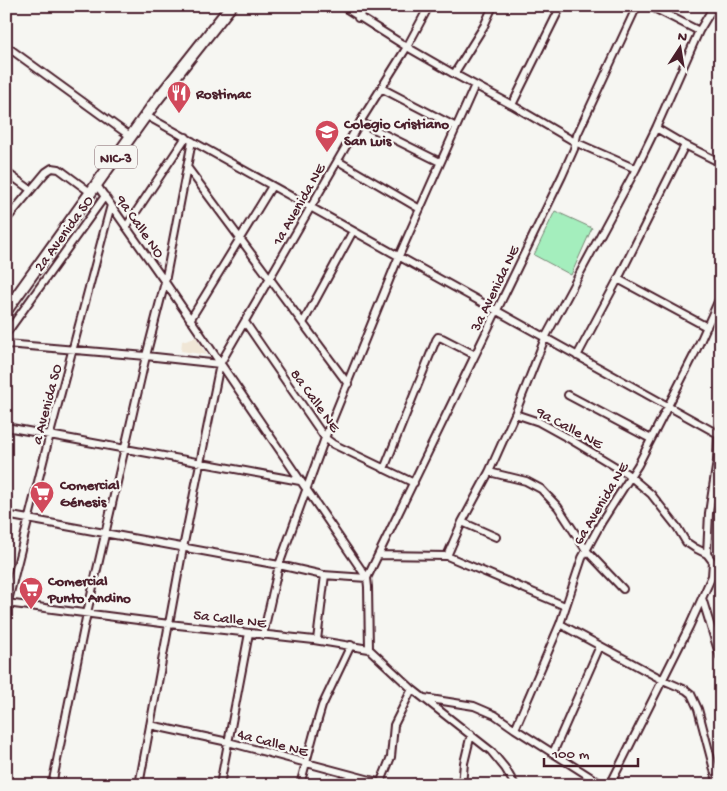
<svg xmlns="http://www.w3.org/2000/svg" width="727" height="791" font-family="'Gochi Hand',sans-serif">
  <rect width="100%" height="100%" fill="#f6f6f2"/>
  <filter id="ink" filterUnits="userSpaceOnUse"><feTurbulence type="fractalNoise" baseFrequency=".02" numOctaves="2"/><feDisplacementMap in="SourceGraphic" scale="10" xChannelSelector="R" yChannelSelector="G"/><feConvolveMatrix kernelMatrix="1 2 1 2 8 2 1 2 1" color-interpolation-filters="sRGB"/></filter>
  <g filter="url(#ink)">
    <path fill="#f0e6d6" d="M196 337 207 355 181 351 182 341Z"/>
    <path fill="#a4eebd" stroke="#778674" d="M555 211 592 228 571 275 534 255Z"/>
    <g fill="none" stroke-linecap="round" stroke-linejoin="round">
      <defs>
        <path id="street" d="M342 6 407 47 454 74 512 105 575 142 636 169
          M650 6 699 31
          M358 18 367 6
          M6 46 130 136
          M454 74 484 26 493 6
          M381 88 456 127
          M512 105 561 6
          M145 115 718 434
          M360 122 440 162
          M656 128 685 145 721 163
          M338 161 420 209
          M187 167 348 384
          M6 172 31 190
          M96 184 165 282 367 578 368 587 369 649 412 689 491 751 505 768 515 785
          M6 220 46 172 52 168 59 169 90 192
          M126 227 186 137
          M618 279 707 327
          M190 320 272 186
          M245 322 325 438 333 444 414 483
          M303 323 353 231
          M6 334 105 196
          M6 344 146 356 220 364
          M577 356 618 279 685 145
          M568 395 651 439
          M515 414 539 422 568 438 626 473 651 494 677 527 686 542 695 548 707 554 713 562 712 576 689 627 610 785
          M6 427 300 481
          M384 469 436 340 438 337 442 338 475 355
          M489 472 526 481 541 489 558 507 586 550 623 589
          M6 515 279 565 323 575 367 578 562 176 574 149 577 135 637 6
          M462 522 496 537
          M707 554 709 513 717 461 718 434 721 426
          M379 555 447 556 565 606
          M447 556 462 522 489 472 515 414 545 338 636 169 656 128 699 31 714 6
          M702 598 721 660
          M6 603 169 624 314 640 369 649
          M6 609 50 434 111 205
          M560 624 663 680 686 690 691 694 698 709 718 785
          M263 635 279 565 325 438 399 256 475 85
          M317 640 325 575
          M424 698 474 706 495 715 515 729 603 785
          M150 725 228 742 389 785
          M515 729 560 624 582 558 601 523 638 465 695 353 721 295
          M553 753 600 646
          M6 780 13 785
          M52 782 66 785
          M380 784 391 757 394 725 412 689
          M52 785 87 613 146 356 165 282 192 141
          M139 785 183 548 220 364 360 122 407 47 429 6
          M220 785 249 633
          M300 785 314 733 322 706 351 645
          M462 785 464 763 471 734"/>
        <path id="primary" d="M6 311 156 101 231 6"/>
      </defs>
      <use href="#street" stroke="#4a1f2b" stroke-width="10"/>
      <use href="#primary" stroke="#4a1f2b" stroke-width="14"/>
      <use href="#street" stroke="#f6f6f2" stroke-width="6"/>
      <use href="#primary" stroke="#f6f6f2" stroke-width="10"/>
    </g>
  </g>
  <defs>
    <symbol id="restaurant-pin" viewBox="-11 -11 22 30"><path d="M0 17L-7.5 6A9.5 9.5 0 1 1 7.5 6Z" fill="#d1495b" stroke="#f6f6f2"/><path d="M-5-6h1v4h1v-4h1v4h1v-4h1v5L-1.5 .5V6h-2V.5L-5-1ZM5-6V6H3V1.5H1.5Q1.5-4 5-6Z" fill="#fff"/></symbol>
    <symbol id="school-pin" viewBox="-11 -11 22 30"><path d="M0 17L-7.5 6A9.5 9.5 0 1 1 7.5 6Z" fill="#d1495b" stroke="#f6f6f2"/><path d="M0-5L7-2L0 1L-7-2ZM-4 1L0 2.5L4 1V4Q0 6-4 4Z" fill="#fff"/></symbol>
    <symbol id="supermarket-pin" viewBox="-11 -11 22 30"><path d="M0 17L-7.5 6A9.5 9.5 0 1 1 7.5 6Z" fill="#d1495b" stroke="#f6f6f2"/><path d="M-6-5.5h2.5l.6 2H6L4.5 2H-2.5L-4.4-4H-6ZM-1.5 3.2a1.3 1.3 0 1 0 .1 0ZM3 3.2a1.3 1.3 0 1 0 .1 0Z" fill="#fff"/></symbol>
  </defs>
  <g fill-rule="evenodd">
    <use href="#restaurant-pin" x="165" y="79" width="28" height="38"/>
    <use href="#school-pin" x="313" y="118" width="28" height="38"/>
    <use href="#supermarket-pin" x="28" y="479" width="28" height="38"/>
    <use href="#supermarket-pin" x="17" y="575" width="28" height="38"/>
  </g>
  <g text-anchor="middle" stroke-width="4.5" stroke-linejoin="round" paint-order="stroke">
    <rect fill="#f6f6f2" stroke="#7e6067" stroke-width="1" x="95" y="145.5" width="42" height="23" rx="4"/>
    <g font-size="14" font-weight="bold" fill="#4a1f2b">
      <text x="116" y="162">NIC-3</text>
    </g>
    <g font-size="15" font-weight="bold" fill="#4a1f2b" stroke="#f6f6f2" text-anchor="start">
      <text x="196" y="98">Rostimac</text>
      <text x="344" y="128">Colegio Cristiano<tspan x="344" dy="17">San Luis</tspan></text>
      <text x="60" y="489">Comercial<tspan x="60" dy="17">Génesis</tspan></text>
      <text x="48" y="585">Comercial<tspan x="48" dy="17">Punto Andino</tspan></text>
    </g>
    <g font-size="15" fill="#4a1f2b" stroke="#f6f6f2">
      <text transform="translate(298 204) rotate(-60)" y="5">1a Avenida NE</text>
      <text transform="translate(141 226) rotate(55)" y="5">9a Calle NO</text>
      <text transform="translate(63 233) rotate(-54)" y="5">2a Avenida SO</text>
      <text transform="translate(494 288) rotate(-64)" y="5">3a Avenida NE</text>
      <text transform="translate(316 400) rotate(54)" y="5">8a Calle NE</text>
      <text transform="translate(46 404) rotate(-75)" y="5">a Avenida SO</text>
      <text transform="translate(570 427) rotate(28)" y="5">9a Calle NE</text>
      <text transform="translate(600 503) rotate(-59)" y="5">6a Avenida NE</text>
      <text transform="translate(230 618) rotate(7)" y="5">5a Calle NE</text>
      <text transform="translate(273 742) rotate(15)" y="5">4a Calle NE</text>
    </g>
  </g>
  <rect width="727" height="791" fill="none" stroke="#f6f6f2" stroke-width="25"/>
  <rect x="12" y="12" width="702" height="766" fill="none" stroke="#4a1f2b" stroke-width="2" filter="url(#ink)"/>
  <g transform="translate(680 48) rotate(12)" stroke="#f6f6f2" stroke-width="4" paint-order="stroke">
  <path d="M0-4L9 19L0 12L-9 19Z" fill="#4a1f2b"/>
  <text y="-8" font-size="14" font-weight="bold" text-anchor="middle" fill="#4a1f2b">N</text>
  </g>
  <path d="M544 758v8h94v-8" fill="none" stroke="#4a1f2b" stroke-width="2.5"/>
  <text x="552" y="758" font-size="15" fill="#4a1f2b" stroke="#f6f6f2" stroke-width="4" paint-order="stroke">100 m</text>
</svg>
